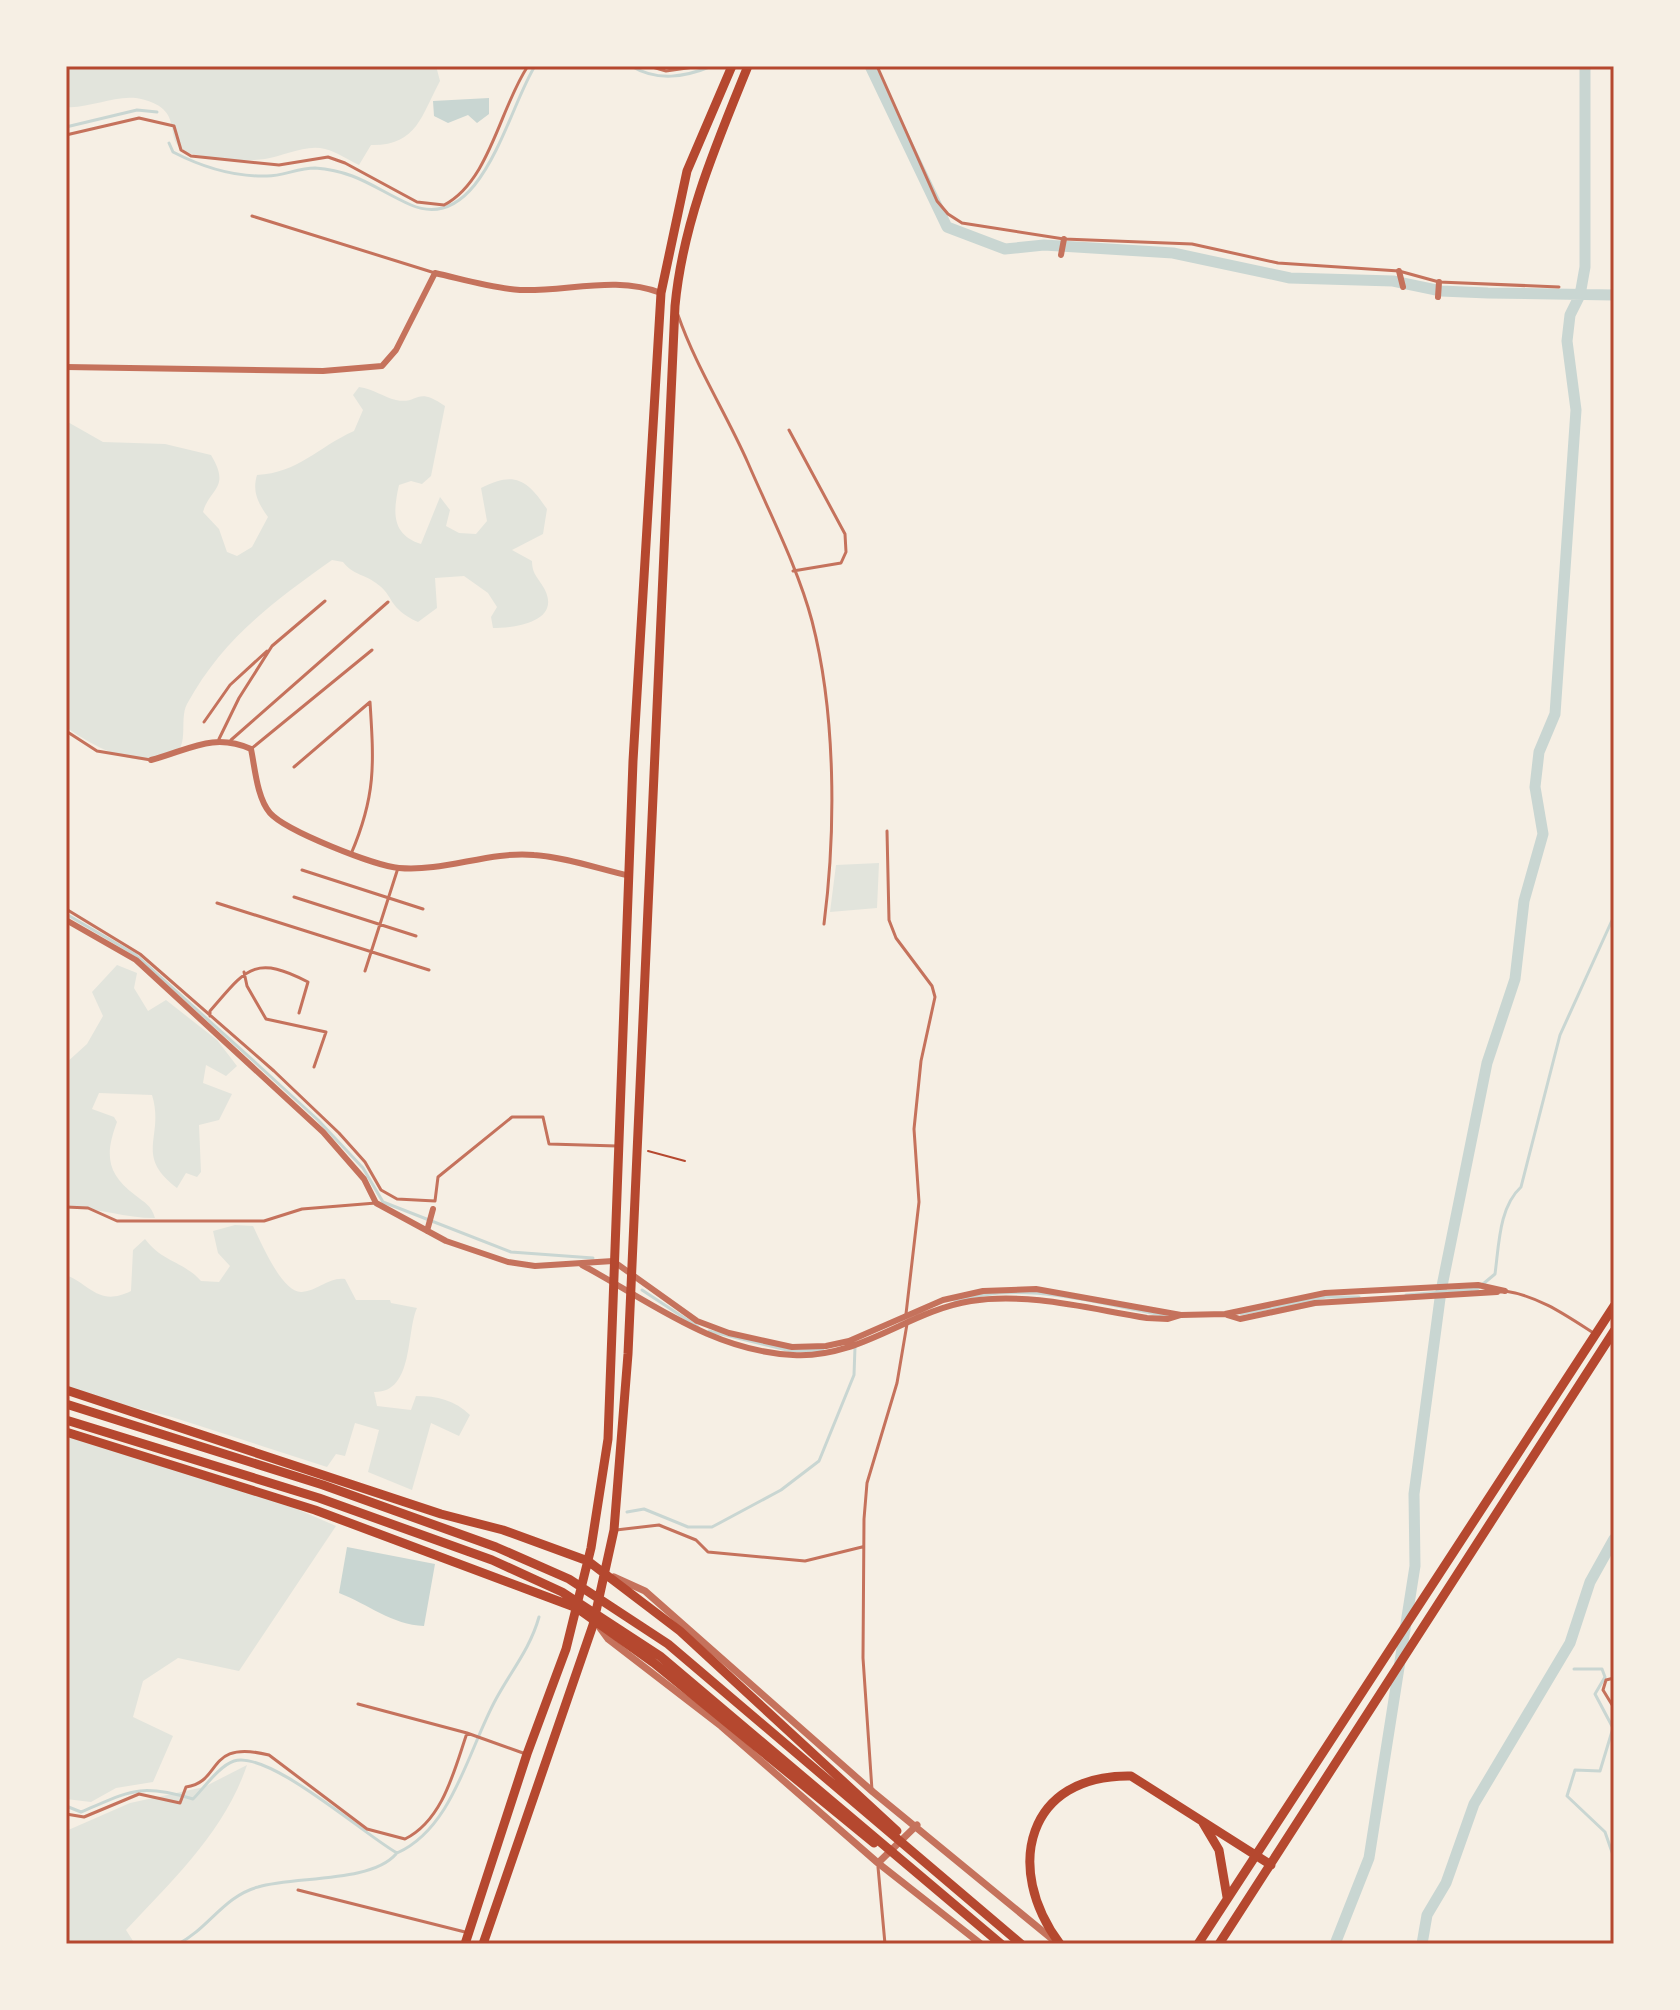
<svg xmlns="http://www.w3.org/2000/svg" width="1680" height="2010" font-family="Helvetica,sans-serif">
  <rect width="100%" height="100%" fill="#f6efe4"/>
  <path fill="#e2e4dc" d="M66 66H436L440 81C421 116 417 146 371 145L359 165C348 160 337 152 325 149 306 144 284 156 265 159 243 162 219 159 197 155 155 148 191 113 145 100 119 92 92 109 66 107Z
    M359 387C374 389 383 397 396 400 419 405 415 385 445 406L431 476 422 484 411 481 399 485C393 512 391 534 421 544L440 497 450 510 446 526 459 533 476 534 487 521 481 488C514 471 527 479 547 509L543 534 512 550 532 561C532 575 539 578 545 590 561 623 512 628 493 628L491 617 497 607 488 593 464 576 435 578 437 608 418 622C387 608 395 596 376 583 364 574 353 575 343 562L332 560C272 603 223 638 187 704 178 721 192 750 168 758 134 768 92 746 66 727V421L103 442 165 444 211 455C231 488 210 488 203 512L219 529 227 552 237 556 252 547 268 517C258 503 252 492 257 475 298 473 318 447 354 431L363 410 353 395Z
    M879 863 877 908 830 912 836 865Z
    M117 965 137 973 134 988 148 1011 166 1000 217 1040 237 1066 226 1076 206 1065 203 1083 232 1094 219 1120 199 1125 201 1172 197 1177 186 1173 177 1188C133 1155 165 1137 152 1095L99 1093 92 1109 114 1117 117 1122C105 1154 106 1173 135 1195 145 1203 151 1205 155 1218 124 1218 97 1207 66 1208V1063L87 1044 103 1016 92 992Z
    M235 1225 253 1226C260 1240 282 1294 302 1292 318 1291 328 1277 345 1279L356 1300H390L391 1303 417 1308C406 1332 414 1393 374 1392L377 1406 411 1410 416 1396C437 1396 455 1400 470 1415L459 1436 431 1423 412 1490 368 1472 379 1430 355 1423 345 1456 336 1454 327 1467 172 1417 66 1390V1275C91 1285 99 1307 131 1291L133 1250 145 1239C162 1262 183 1261 201 1281L219 1282 230 1266 218 1253 213 1231Z
    M66 1436 262 1494 336 1526 239 1671 178 1658 143 1681 133 1717 173 1736 153 1782 116 1788 91 1802 66 1799Z
    M247 1765C225 1831 172 1881 126 1930L135 1944H66V1831L130 1803 204 1787Z"/>
  <path fill="#c9d6d2" d="M489 98V114L477 123 468 115 448 123 434 116 433 101Z
    M347 1547 435 1564 424 1626C392 1625 368 1604 339 1593Z"/>
  <g fill="none" stroke-linecap="round" stroke-linejoin="round">
    <path stroke="#c9d6d2" stroke-width="3" d="M631 66C658 82 685 77 712 66
      M66 127 137 110 157 112
      M169 143 173 152C202 167 234 177 267 176 283 176 298 168 315 168 357 171 375 189 411 205 482 235 508 108 535 66
      M66 914 136 955 257 1064 318 1120 363 1168 383 1202 511 1252 593 1258
      M642 1290 698 1327
      M1406 1295 1477 1289 1495 1274C1499 1245 1499 1207 1521 1187L1560 1035 1614 916
      M955 1302C1020 1278 1102 1305 1168 1316
      M1241 1314 1326 1297H1359
      M709 1331 791 1351 823 1350
      M627 1512 644 1509 688 1527H712L781 1490 819 1461 854 1375 855 1347
      M1574 1669H1602L1605 1677 1595 1694 1613 1728 1600 1771 1575 1770 1567 1796 1605 1832 1614 1858
      M66 1806 81 1812C131 1791 139 1783 193 1799 204 1788 219 1766 234 1761 269 1750 362 1833 397 1853 453 1828 468 1750 496 1699 511 1671 530 1649 539 1617
      M178 1944C208 1929 224 1896 258 1887 295 1876 371 1883 396 1854"/>
    <path stroke="#c9d6d2" stroke-width="11" d="M870 66 947 227 1005 249 1044 245 1173 253 1290 278 1393 281 1441 291 1488 293 1614 295
      M1335 1944 1369 1858 1415 1566 1414 1494 1441 1291 1487 1063 1515 979 1524 901 1543 834 1535 787 1539 752 1555 714 1576 410 1567 341 1570 315 1580 295 1585 267V66
      M1422 1944 1427 1915 1446 1883 1474 1804 1570 1643 1590 1582 1614 1539"/>
    <path stroke="#b5482f" stroke-width="2" d="M648 1151 685 1161"/>
    <path stroke="#c5725c" stroke-width="3" d="M649 66 666 71 701 66
      M877 66 937 201 948 214 962 223 1064 239 1192 244 1278 263 1399 271 1439 282 1559 287
      M66 135 139 118 174 126 181 150 191 156 279 165 328 157 345 163 417 202 444 205C490 181 500 107 528 66
      M252 216 435 273
      M678 315C696 367 726 413 748 463 770 514 798 568 812 621 836 714 836 831 824 924
      M789 430 845 534 846 552 841 563 793 571
      M204 722 230 685 267 651
      M66 731 97 751 151 760
      M219 739 239 698 272 646 325 601
      M231 740 388 602
      M251 749 372 650
      M294 767 370 702C374 764 376 796 351 854
      M887 831 889 920 896 938 932 986 935 997 921 1061 914 1129 919 1202 906 1314
      M302 870 423 909
      M294 897 416 936
      M217 903 429 970
      M66 909 140 954 274 1071 339 1133 365 1162 381 1190 397 1199 435 1201 438 1177 512 1117H543L549 1144 617 1146
      M365 971 398 868
      M244 972 247 986 266 1019 326 1032 314 1067
      M210 1016V1011C245 971 253 953 308 982L299 1013
      M66 1207 88 1208 117 1221H264L302 1209 376 1203
      M1505 1291C1539 1296 1567 1316 1595 1334
      M616 1530 659 1525 696 1540 708 1552 805 1561 862 1547
      M1614 1678 1606 1680 1603 1690 1614 1708
      M358 1704 467 1733 523 1753
      M872 1790 863 1658 864 1519 867 1483 897 1383 907 1324
      M66 1814 84 1817 139 1794 180 1803 186 1787C223 1782 205 1739 269 1755L367 1829 405 1839C443 1820 454 1771 467 1733
      M878 1867 885 1944
      M298 1890 465 1932"/>
    <path stroke="#c5725c" stroke-width="6" d="M1061 255 1064 239
      M1399 271 1403 287
      M1438 297 1439 282
      M66 367 323 371 382 366 396 350 435 273C462 279 492 288 520 290 566 292 616 275 661 293
      M151 760C189 750 213 732 251 749 255 768 257 798 270 813 286 831 375 866 399 868 445 872 488 851 534 855 565 857 599 869 630 876
      M66 920 136 960 323 1132 364 1179 376 1203 446 1241 508 1262 535 1266 613 1261 697 1321 729 1333 792 1347 826 1346 849 1341 943 1300 983 1291 1036 1289 1181 1315 1225 1314 1325 1293 1478 1285 1505 1291
      M427 1231 433 1209
      M582 1265C651 1302 712 1351 793 1355 860 1359 908 1311 971 1301 1029 1292 1090 1309 1147 1318L1168 1319 1181 1315
      M1227 1315 1240 1319 1315 1303 1497 1292"/>
    <path stroke="#c5725c" stroke-width="7" d="M614 1577 645 1591 873 1792 1057 1943
      M600 1628 608 1639 721 1726 878 1863 981 1944
      M878 1863 917 1825"/>
    <path stroke="#b5482f" stroke-width="9" d="M66 1390 441 1514 503 1530 588 1561 680 1631 897 1831
      M66 1404 323 1485 496 1547 569 1579 668 1644 1021 1944
      M66 1420 319 1498 492 1560 562 1592 660 1656 1001 1944
      M66 1432 315 1510 577 1608 654 1663 874 1843
      M1203 1823 1219 1850 1227 1897
      M465 1944 527 1754 566 1649 591 1548 608 1439 633 761 661 293 687 171 732 66
      M483 1944 593 1625 614 1530 628 1354 675 306C683 221 716 145 748 66
      M1060 1944C1003 1868 1027 1774 1131 1776L1271 1865
      M1198 1944 1614 1306
      M1219 1944 1614 1331"/>
  </g>
  <rect width="1680" height="2010" fill="none" stroke="#f6efe4" stroke-width="136"/>
  <rect x="68" y="68" width="1544" height="1874" fill="none" stroke="#b5482f" stroke-width="3"/>
</svg>
